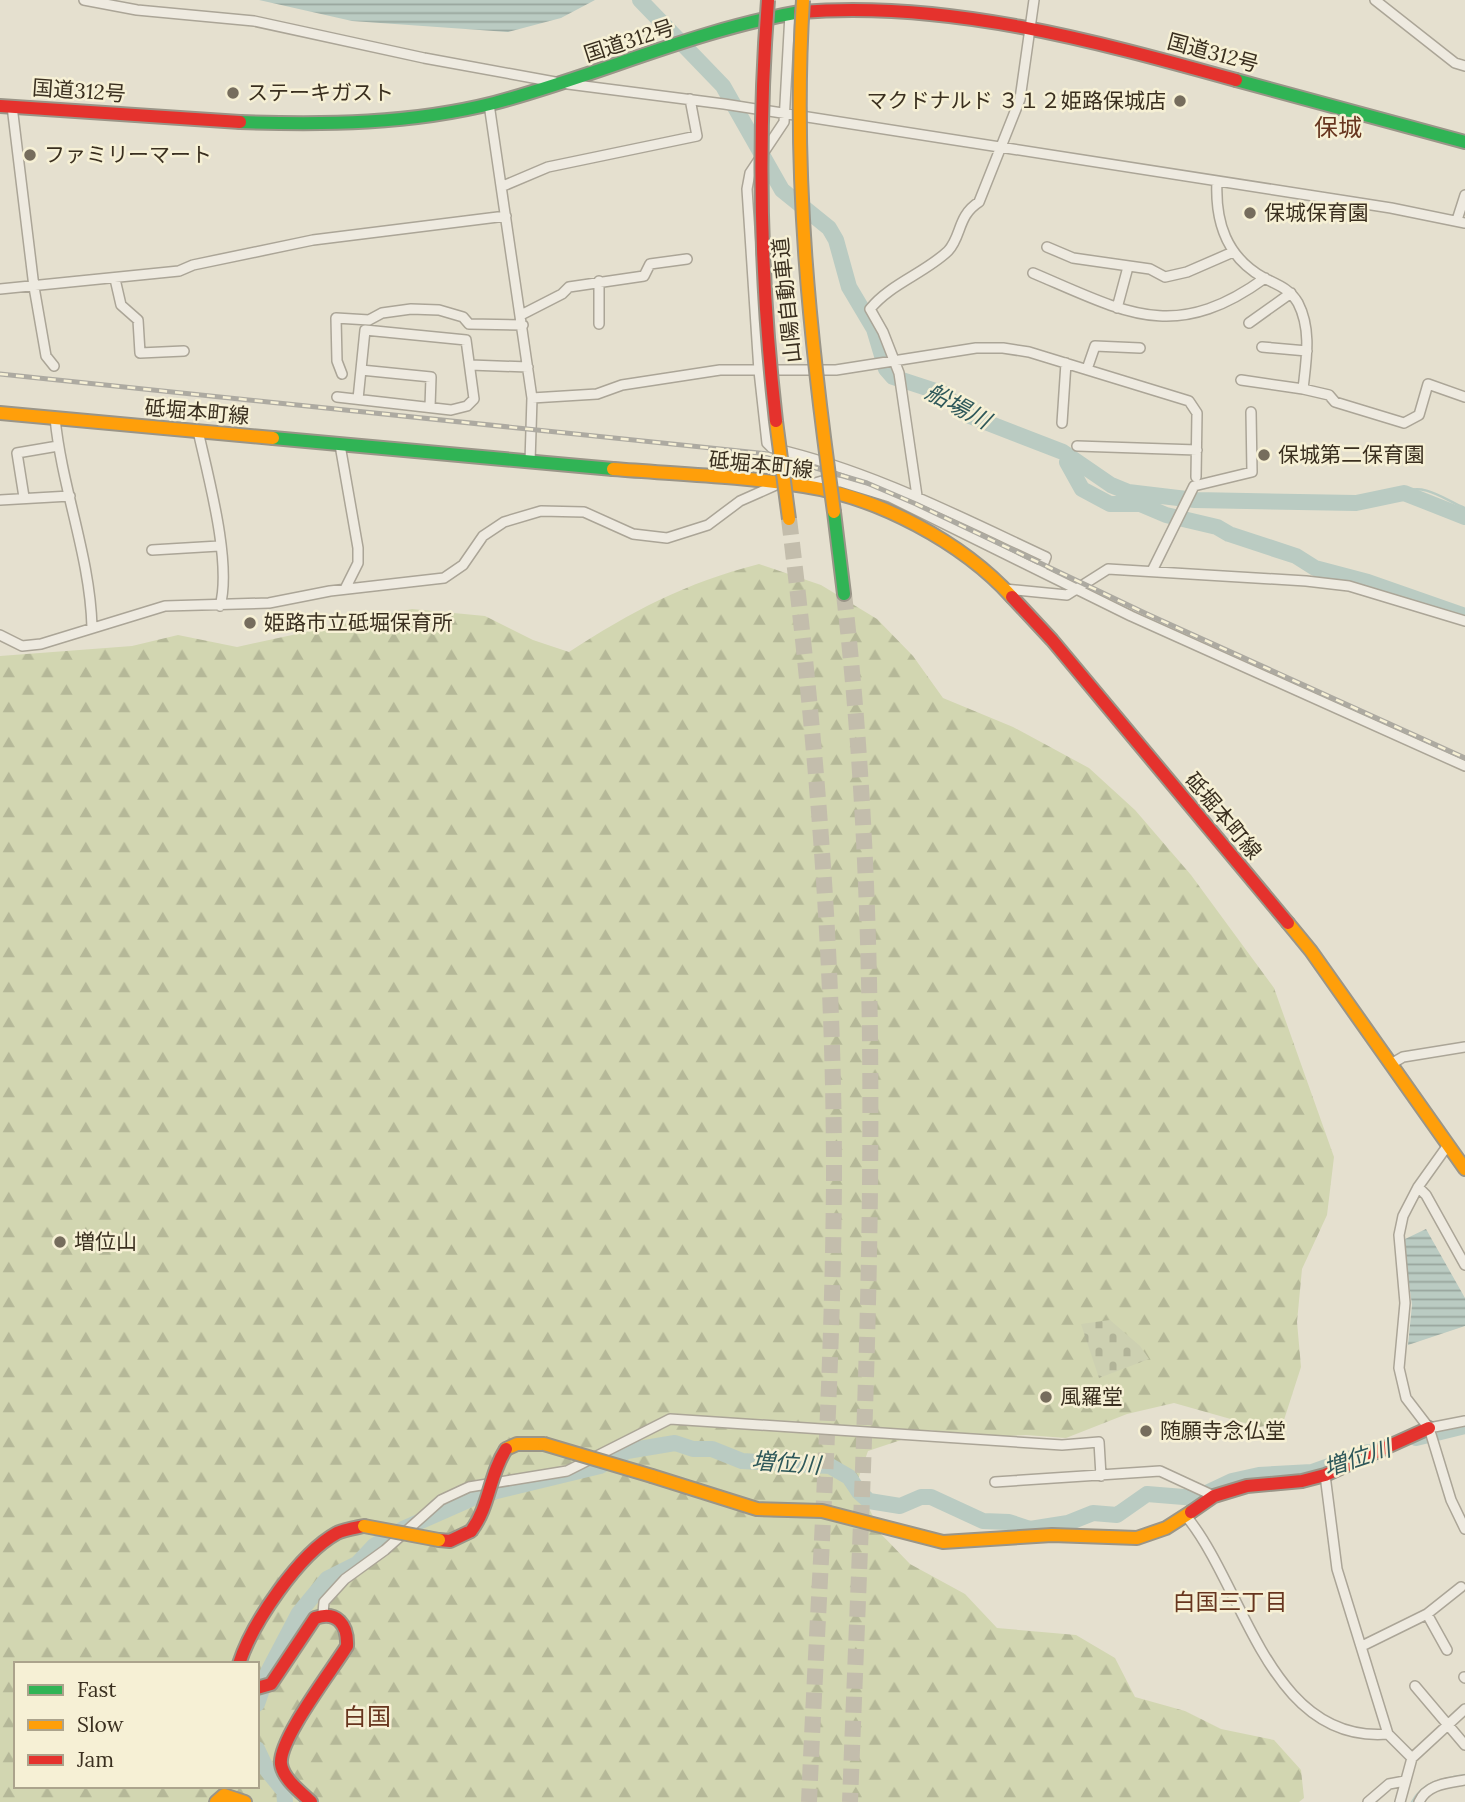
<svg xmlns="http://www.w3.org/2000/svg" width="1465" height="1802" font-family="Lora,'Noto Sans JP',serif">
  <defs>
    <pattern id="forest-firs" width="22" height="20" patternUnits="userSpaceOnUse" patternTransform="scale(1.75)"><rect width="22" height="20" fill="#d2d6b1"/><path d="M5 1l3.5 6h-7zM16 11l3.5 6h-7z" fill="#b5b898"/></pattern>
    <pattern id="cemetery-stones" width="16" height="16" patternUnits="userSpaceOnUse" patternTransform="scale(1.75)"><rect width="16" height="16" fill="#cdd0b1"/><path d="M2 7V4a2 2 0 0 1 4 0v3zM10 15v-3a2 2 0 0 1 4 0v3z" fill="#b1b398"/></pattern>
    <pattern id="water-rules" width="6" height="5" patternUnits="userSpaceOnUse" patternTransform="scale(1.75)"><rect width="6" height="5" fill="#bacbc2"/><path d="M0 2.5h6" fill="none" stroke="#98a59d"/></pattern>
  </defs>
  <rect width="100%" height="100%" fill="#e5e0cf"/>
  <path fill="url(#forest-firs)" fill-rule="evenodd" d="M759 564 821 585 877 619 913 656 943 698 1013 727 1089 768 1135 810 1191 875 1274 988 1334 1157 1327 1215 1302 1269 1297 1322 1301 1367 1283 1423 1259 1427 1174 1403 1127 1414 1066 1438 1026 1435 969 1438 931 1430 868 1451 857 1482 881 1534 910 1564 965 1594 997 1628 1076 1635 1115 1658 1135 1697 1185 1711 1221 1729 1274 1740 1301 1770 1304 1798 1299 1802H0V656L132 646 178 635 237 647 412 609 485 616 533 640 569 652C632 611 685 583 759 564ZM16 1664H257V1786H16Z"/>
  <path fill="url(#cemetery-stones)" d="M1110 1320 1140 1346 1149 1359 1099 1378 1081 1324Z"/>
  <path fill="url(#water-rules)" d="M259 0H595L561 18 508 32 352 21Z
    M1426 1229 1465 1298V1326L1408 1345 1412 1305 1403 1240Z"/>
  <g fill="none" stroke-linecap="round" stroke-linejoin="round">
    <path stroke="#bacbc2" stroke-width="2.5" d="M1404 493C1422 481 1447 501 1465 508
      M1412 1802C1424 1781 1442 1779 1465 1775"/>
    <path stroke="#bacbc2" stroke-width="16" d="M640 0 723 86 782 190 829 228 836 240 849 287 874 329 886 369 893 377 942 393 970 416 1063 452 1111 485 1128 492 1195 500 1356 503 1404 493 1465 517
      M1067 462 1082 489 1110 504H1140L1166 515 1217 527 1229 534 1296 556 1315 568 1368 582 1465 616
      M1416 1438 1465 1426
      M257 1704 268 1672 299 1613 327 1579 357 1564 374 1546 405 1528 480 1495 600 1466 627 1451 675 1443 693 1449H712L742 1461 830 1466 849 1477 859 1492 869 1501 900 1506 921 1497H931L983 1521 1009 1522 1030 1529 1068 1523 1093 1513 1117 1515 1147 1494 1196 1498 1232 1481 1259 1475 1312 1472 1368 1452
      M257 1749 267 1770 284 1791 285 1802"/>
    <path stroke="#c3bdac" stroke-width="16" stroke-dasharray="16 8" stroke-linecap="butt" d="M789 519C816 737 834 956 834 1176 833 1384 818 1594 809 1802
      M844 594C890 996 865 1399 850 1802"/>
    <defs>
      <path id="street" d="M84 0 137 10 254 21 424 58 555 82
        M1375 0 1455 63 1465 66
        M790 14 784 122 750 173 747 189 759 371 767 443 772 448C869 470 956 515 1046 557L1041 570
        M568 84 724 104 1391 208 1465 223
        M489 104 532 398 530 462
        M12 106 34 287 46 356 54 366
        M1217 181C1215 222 1226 257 1264 278 1278 285 1290 289 1298 303 1312 330 1306 361 1303 389L1329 395 1335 402 1404 423 1419 415 1428 384 1465 397
        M503 186 548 167 697 136 690 99
        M1457 220 1465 195
        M1047 247 1073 258 1150 269 1165 277 1187 272 1233 252
        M1033 273C1125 312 1174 344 1265 278
        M115 279 121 305 138 320 140 353 184 351
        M0 289 179 271 193 265 313 240 506 216
        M1117 308 1128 267
        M521 315 562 294 569 287 644 276 650 264 687 259
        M1249 323 1291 293
        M599 324V281
        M1262 347 1307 351
        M470 365 528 367
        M1087 369 1095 346 1140 348
        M361 370 431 377 430 407
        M342 374 337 361 336 318 369 320 382 313 411 309 439 310 463 317 469 324 523 325
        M1241 380 1303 389
        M337 397 451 410 467 406 474 399 466 340 365 330 358 399
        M532 398 597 394 622 385 720 370H836L976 348H1003L1029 352 1189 401 1197 413 1196 477
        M55 418C62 489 90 556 92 627
        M1062 423 1066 363
        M198 431C208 476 232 563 220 606
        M340 445 358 548V563L345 589
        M1077 446 1197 450
        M808 485 822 481 841 482 890 497 1131 616 1465 766
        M917 496 899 373 883 332 870 309C890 284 925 273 948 251 962 236 957 216 979 202L1020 99 1034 0
        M24 497 17 453 58 446
        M0 500 70 496
        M152 550 219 546
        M1152 571 1194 486 1252 472 1251 412
        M1005 589 1067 595 1108 569 1306 581 1349 586 1465 621
        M0 635 22 646 41 644 165 606 269 603 330 591 444 578 463 565 483 536 504 522 541 511 584 512 633 534 667 538 708 525 740 501 776 485
        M1391 1064 1403 1057 1465 1047
        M1448 1145 1418 1187 1403 1216 1399 1235 1405 1303 1399 1368 1406 1398 1429 1428 1451 1500 1465 1529
        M1418 1187 1426 1195 1465 1265
        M1429 1428 1465 1421
        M1325 1475 1337 1569 1388 1734
        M995 1482 1160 1471 1214 1496
        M1186 1516C1245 1587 1269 1744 1388 1734L1412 1758
        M323 1613 324 1602 345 1579 385 1550 441 1500 469 1487 567 1471 670 1419 1062 1445 1099 1442 1101 1476
        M1427 1614 1447 1650
        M1362 1646 1427 1614 1461 1587
        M1464 1677 1465 1678
        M1415 1686 1465 1745
        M1368 1802 1389 1784 1405 1781
        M1400 1802 1412 1758 1465 1709
        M1419 1802C1427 1784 1448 1783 1465 1780"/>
      <path id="fast" d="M1236 80 1465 142
        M240 122C325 125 411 124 494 103 597 76 694 30 800 12
        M273 438 613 469
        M834 512 844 594"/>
      <path id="slow" d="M0 413 273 438
        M613 469C676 474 741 476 804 486 877 497 962 542 1012 597
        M1288 923 1311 951 1465 1169
        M506 1449 517 1444H544
        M652 1476 757 1509 822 1511 943 1542 1052 1535 1137 1538 1166 1528 1191 1512
        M216 1802 224 1795 245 1802"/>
      <path id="jam" d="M800 12C948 0 1095 41 1236 80
        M0 106 240 122
        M1012 597 1052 640 1288 923
        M1191 1512 1214 1496 1247 1486 1302 1481 1325 1475 1429 1428
        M439 1540 450 1541 471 1531
        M239 1664C252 1623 299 1554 337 1533 346 1529 355 1528 364 1526
        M257 1688 271 1684 315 1618C337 1610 348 1625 347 1646 333 1669 278 1740 281 1764 283 1779 301 1792 311 1802"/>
    </defs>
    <use href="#street" stroke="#aba597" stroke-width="12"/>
    <use href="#fast" stroke="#9a9588" stroke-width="16"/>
    <use href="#slow" stroke="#9a9588" stroke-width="16"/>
    <use href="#jam" stroke="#9a9588" stroke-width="16"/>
    <use href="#street" stroke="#eeeae0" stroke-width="9"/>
    <use href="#fast" stroke="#30b455" stroke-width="12"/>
    <use href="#slow" stroke="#ff9f0a" stroke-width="12"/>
    <use href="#jam" stroke="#e5322d" stroke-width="12"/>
    <defs>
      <path id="rail" d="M0 374 768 454 867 483 916 504 1147 614 1465 758"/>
    </defs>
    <use href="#rail" stroke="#adaaa1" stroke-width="5"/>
    <use href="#rail" stroke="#f6f0d5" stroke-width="2.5" stroke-dasharray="8" stroke-linecap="butt"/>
    <defs>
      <path id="slow-bridge" d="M803 0C792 173 810 341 834 512
        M776 421 789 519
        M544 1444 652 1476
        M364 1526 439 1540"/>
      <path id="jam-bridge" d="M768 0C757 141 760 281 776 421
        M471 1531C490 1506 489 1475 506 1449"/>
    </defs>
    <use href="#slow-bridge" stroke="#9a9588" stroke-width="16" stroke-linecap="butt"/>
    <use href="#jam-bridge" stroke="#9a9588" stroke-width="16" stroke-linecap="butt"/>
    <use href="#slow-bridge" stroke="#ff9f0a" stroke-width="12"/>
    <use href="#jam-bridge" stroke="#e5322d" stroke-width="12"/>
  </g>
  <g fill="#766d5d" stroke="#f6f0d5" stroke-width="2.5">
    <circle cx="233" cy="93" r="7"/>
    <circle cx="1180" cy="101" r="7"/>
    <circle cx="30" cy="155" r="7"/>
    <circle cx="1250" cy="213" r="7"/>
    <circle cx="1264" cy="455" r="7"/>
    <circle cx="250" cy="623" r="7"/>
    <circle cx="60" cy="1242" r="7"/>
    <circle cx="1046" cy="1397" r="7"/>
    <circle cx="1146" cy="1431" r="7"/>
  </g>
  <g text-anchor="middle" stroke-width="5" stroke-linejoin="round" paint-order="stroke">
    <g font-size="21" fill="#3a2f1f" stroke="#f6f0d5">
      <text transform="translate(629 41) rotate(-18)" y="7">国道312号</text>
      <text transform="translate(1213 53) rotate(15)" y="7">国道312号</text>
      <text transform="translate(79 91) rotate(4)" y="7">国道312号</text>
      <text transform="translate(787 300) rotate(-96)" y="7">山陽自動車道</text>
      <text transform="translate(197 412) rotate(5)" y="7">砥堀本町線</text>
      <text transform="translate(761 465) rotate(6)" y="7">砥堀本町線</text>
      <text transform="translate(1223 816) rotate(50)" y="7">砥堀本町線</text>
    </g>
    <g font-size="21" fill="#3a2f1f" stroke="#f6f0d5" text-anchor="start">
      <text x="247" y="100">ステーキガスト</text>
      <text x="1166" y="108" text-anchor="end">マクドナルド ３１２姫路保城店</text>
      <text x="44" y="162">ファミリーマート</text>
      <text x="1264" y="220">保城保育園</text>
      <text x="1278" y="462">保城第二保育園</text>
      <text x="264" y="630">姫路市立砥堀保育所</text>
      <text x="74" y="1249">増位山</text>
      <text x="1060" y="1404">風羅堂</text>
      <text x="1160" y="1438">随願寺念仏堂</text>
    </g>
    <g font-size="23" font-style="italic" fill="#2e585a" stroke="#f6f0d5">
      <text transform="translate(958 406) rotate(28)" y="8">船場川</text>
      <text transform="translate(1357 1458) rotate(-18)" y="8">増位川</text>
      <text transform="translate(786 1463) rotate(4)" y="8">増位川</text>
    </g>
    <g font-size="23" fill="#67351e" stroke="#f6f0d5">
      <text x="1230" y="1610">白国三丁目</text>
    </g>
    <g font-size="24" fill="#67351e" stroke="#f6f0d5">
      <text x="1338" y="136">保城</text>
      <text x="367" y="1725">白国</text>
    </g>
  </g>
  <rect x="14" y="1662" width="245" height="126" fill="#f6f0d5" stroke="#aba38c" stroke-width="2"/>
  <rect x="28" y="1685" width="35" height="10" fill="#30b455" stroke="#aba38c" stroke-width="2"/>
  <text x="77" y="1697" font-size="21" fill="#3a2f1f">Fast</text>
  <rect x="28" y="1720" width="35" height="10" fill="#ff9f0a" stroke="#aba38c" stroke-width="2"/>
  <text x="77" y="1732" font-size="21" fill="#3a2f1f">Slow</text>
  <rect x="28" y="1755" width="35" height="10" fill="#e5322d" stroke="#aba38c" stroke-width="2"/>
  <text x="77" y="1767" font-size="21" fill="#3a2f1f">Jam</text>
</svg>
